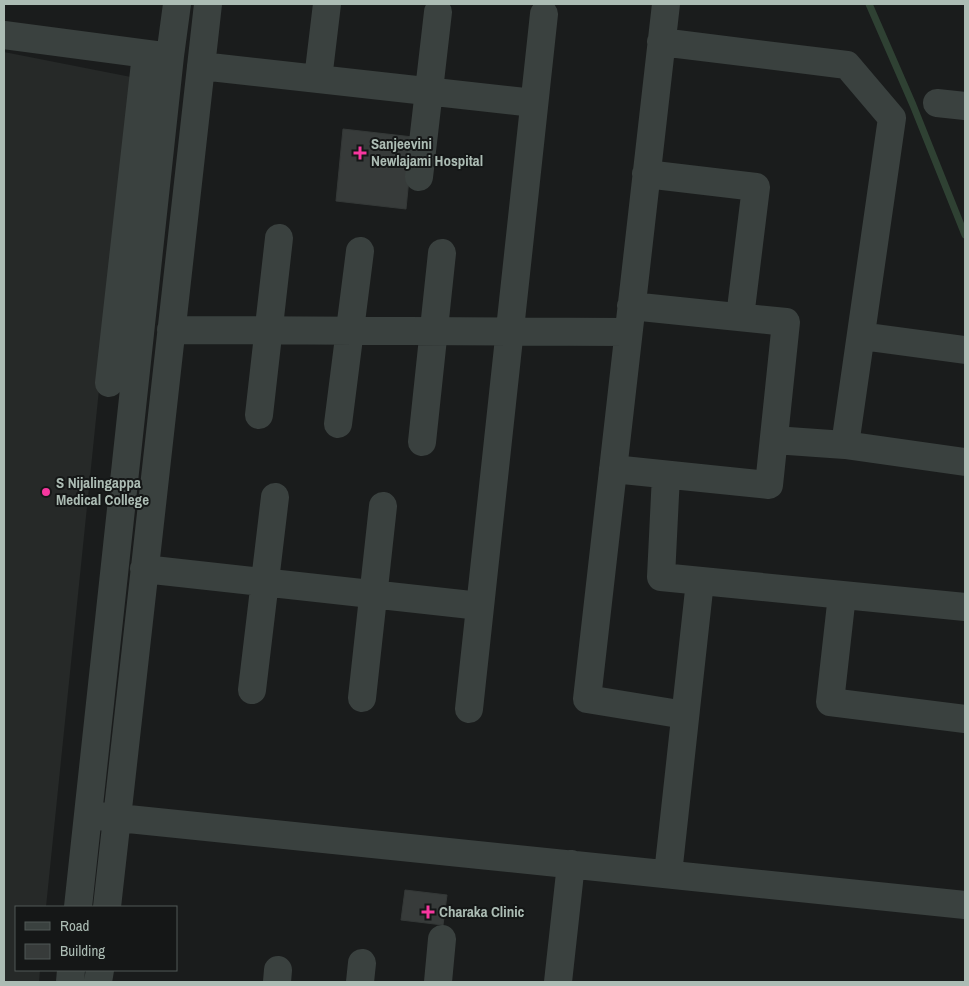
<svg xmlns="http://www.w3.org/2000/svg" width="969" height="986" font-family="'Archivo Narrow',sans-serif">
  <rect width="100%" height="100%" fill="#1a1c1c"/>
  <path fill="#262928" d="M4 52 131 77 46 907H16V970H40L39 982H4Z"/>
  <g fill="none" stroke-linecap="round" stroke-linejoin="round">
    <path stroke="#2f4133" stroke-width="7" d="M869 4 913 105 965 235"/>
  </g>
  <path fill="#373b3a" stroke="#343837" d="M343 129 413 137 406 209 336 201Z
    M405 890 447 895 443 925 401 920Z"/>
  <g fill="none" stroke-linecap="round" stroke-linejoin="round">
    <path stroke="#3a413f" stroke-width="28" d="M666 4 587 699 685 715
      M4 35 163 56
      M661 42 847 65 892 118 845 445
      M201 66 534 103
      M318 79 327 4
      M937 103 965 106
      M646 174 756 187 740 317
      M419 177 438 12
      M171 330 628 332
      M861 336 965 350
      M109 383 146 54
      M259 415 279 238
      M338 424 360 251
      M774 440 845 445 965 462
      M422 442 442 253
      M613 469 769 485 786 322 631 306
      M666 475 661 577 965 607
      M144 569 480 606
      M842 595 830 702 965 719
      M252 690 275 497
      M362 698 383 506
      M469 709 544 14
      M99 816 965 905
      M668 874 700 581
      M78 907 170 56 177 4
      M107 907 208 4
      M70 982 71 970
      M98 982 100 970
      M277 982 278 970
      M360 982 362 963
      M438 982 442 939
      M558 982 571 864"/>
  </g>
  <g fill="#f7379f" stroke="#151717" stroke-width="2">
    <path d="M357.5 145.5h5v5h5v5h-5v5h-5v-5h-5v-5h5z"/>
    <circle cx="46" cy="492" r="5"/>
    <path d="M425.5 904.5h5v5h5v5h-5v5h-5v-5h-5v-5h5z"/>
  </g>
  <g text-anchor="middle" stroke-width="4" stroke-linejoin="round" paint-order="stroke">
    <g font-size="15" font-weight="bold" fill="#acbcb4" stroke="#151717" text-anchor="start">
      <text x="371" y="149">Sanjeevini<tspan x="371" dy="17">Newlajami Hospital</tspan></text>
      <text x="56" y="488">S Nijalingappa<tspan x="56" dy="17">Medical College</tspan></text>
      <text x="439" y="917">Charaka Clinic</text>
    </g>
  </g>
  <rect width="969" height="986" fill="none" stroke="#acbcb4" stroke-width="10"/>
  <rect x="15" y="906" width="162" height="65" fill="#151717" stroke="#515956"/>
  <rect x="25" y="922" width="25" height="8" fill="#3a413f" stroke="#515956"/>
  <text x="60" y="931" font-size="15" fill="#acbcb4">Road</text>
  <rect x="25" y="944" width="25" height="15" fill="#373b3a" stroke="#515956"/>
  <text x="60" y="956" font-size="15" fill="#acbcb4">Building</text>
</svg>
